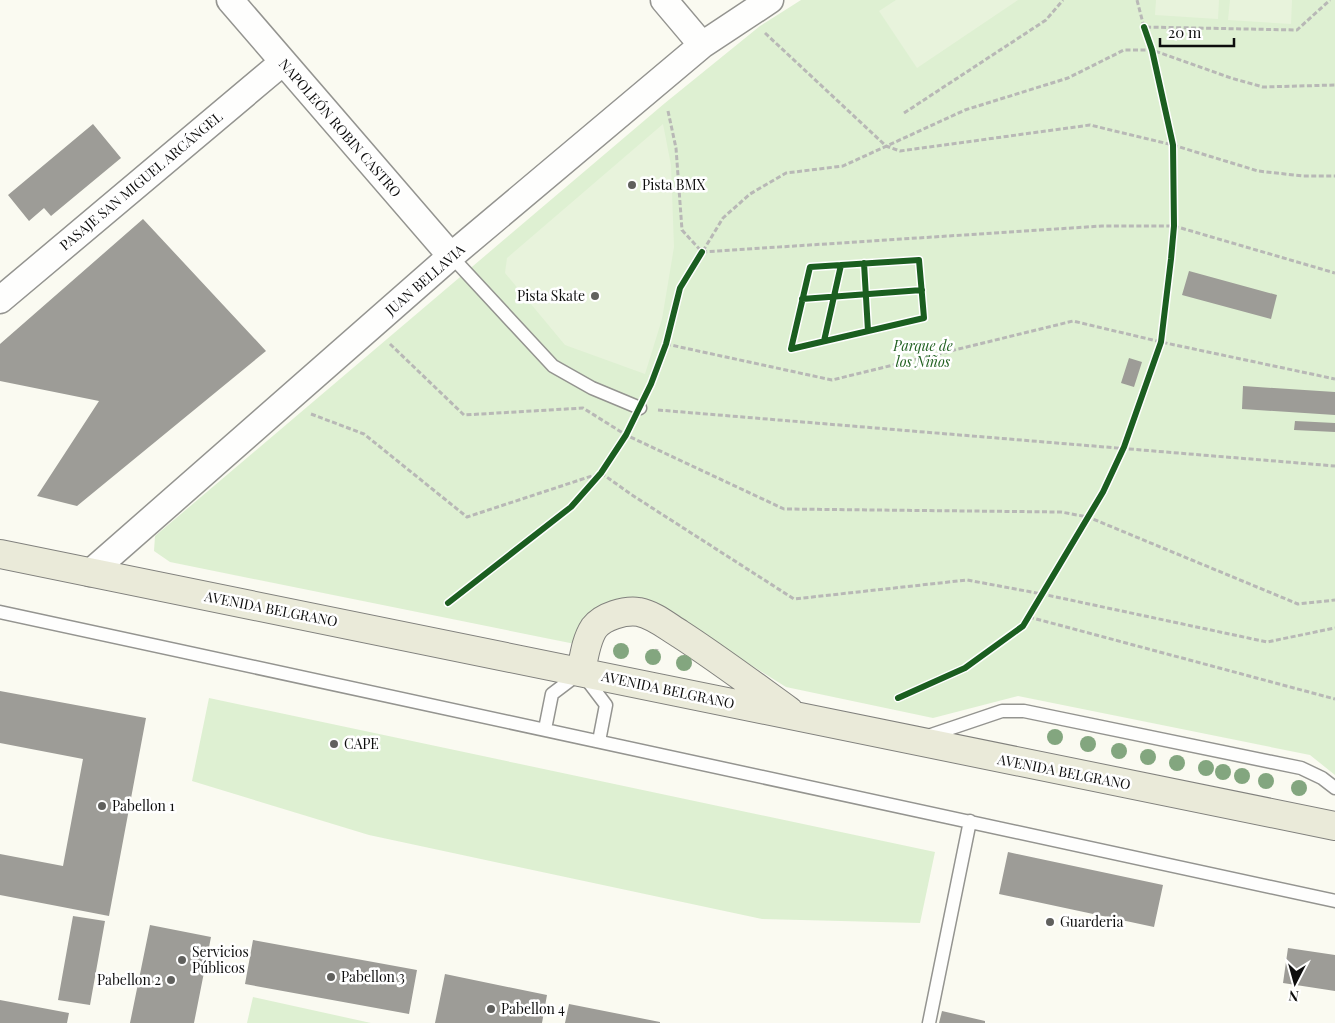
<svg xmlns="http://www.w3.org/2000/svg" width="1335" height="1023" font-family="'Playfair Display',serif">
  <rect width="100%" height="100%" fill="#fafaf1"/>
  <path fill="#def0d2" d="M801 0H1335V775L1310 755 1018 696 933 718 786 687 651 603 575 644 170 562 154 551 155 536 665 103 760 26Z
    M209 698 935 852 920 923 762 919 369 835 192 781Z
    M253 997 371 1023H247Z"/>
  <path fill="#e8f3dc" d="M896 0H1018L917 68 879 11Z
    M1156 0H1219L1218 19 1155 15Z
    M1230 0H1292L1291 24 1228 20Z
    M663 124 671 165 674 247 662 319 645 374 565 345 505 273 507 258Z"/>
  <path fill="#9d9c97" d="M93 124 121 158 51 216 44 208 29 221 8 195Z
    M143 219 266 351 77 506 37 496 99 401 0 381V344Z
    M1189 271 1277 295 1271 319 1182 295Z
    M1129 358 1142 362 1134 387 1121 383Z
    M1243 386 1335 392V415L1242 409Z
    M1295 421 1335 423V432L1294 430Z
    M0 691 146 718 109 916 0 895V854L63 866 83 759 0 743Z
    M1008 852 1163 885 1154 927 999 894Z
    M73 916 105 921 90 1005 58 1000Z
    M150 925 211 937 194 1023H130Z
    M253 940 417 970 409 1014 245 984Z
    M1288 948 1335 955V991L1283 983Z
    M445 974 547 995 542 1023H435Z
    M0 1000 69 1013 67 1023H0Z
    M569 1004 660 1022V1023H565Z
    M942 1011 985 1021V1023H939Z"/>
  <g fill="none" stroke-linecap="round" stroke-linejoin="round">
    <defs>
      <path id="lane" d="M451 256 553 366 592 388 640 408
        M0 612 1335 901
        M545 729 552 694 581 672 606 705 599 741
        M925 737 1002 711H1024L1301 768 1322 778 1335 788
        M929 1023 970 821"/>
      <path id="street" d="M230 0 451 256
        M664 0 702 45
        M0 300 283 62
        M90 573 451 256 702 45 770 0"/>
      <path id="primary" d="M0 554 1335 826
        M581 672C584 657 586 640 594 628 603 616 625 610 639 612 654 615 667 626 680 634 717 658 753 685 789 711"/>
    </defs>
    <use href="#lane" stroke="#949490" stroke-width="15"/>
    <use href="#street" stroke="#949490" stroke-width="29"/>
    <use href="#primary" stroke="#81817d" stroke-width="30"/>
    <path stroke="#b8b8b6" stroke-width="3" stroke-dasharray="5 2.5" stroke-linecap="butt" d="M1137 0 1144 27 1297 30 1330 0
      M765 33 886 146 900 151 1090 125 1173 145 1258 171 1303 176H1335
      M668 111 676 148 682 230 702 252 1102 226H1174L1335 273
      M904 113 1046 20 1063 0
      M703 251 723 218 750 194 786 173 843 166 965 110 1068 78 1124 50H1152L1231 78 1263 87 1335 85
      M390 344 464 415 583 408 626 435 784 509 1061 512 1088 517 1298 604 1335 600
      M666 344 832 380 1073 321 1161 342 1335 379
      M658 410 1335 466
      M311 414 364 434 467 517 601 473 632 495 794 599 967 580 1042 594 1267 642 1335 628
      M1029 617 1335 699
      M655 661 657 649"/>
    <use href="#lane" stroke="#fefefd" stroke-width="12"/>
    <use href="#street" stroke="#fefefd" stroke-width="26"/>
    <use href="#primary" stroke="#eaead9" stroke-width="28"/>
    <defs>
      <path id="cycleway" d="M919 260 924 318 791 349 810 267Z
        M864 263 868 331
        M802 299 922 290
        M824 341 841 265
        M448 603 571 507 601 473 626 435 651 384 666 344 680 288 702 252
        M898 698 965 668 1023 626 1103 492 1124 447 1161 342 1171 259 1174 226 1173 145 1152 50 1144 27"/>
    </defs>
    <use href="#cycleway" stroke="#fff" stroke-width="9"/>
    <use href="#cycleway" stroke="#1b5e20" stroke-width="6"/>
  </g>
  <g fill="#83a67f">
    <circle cx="621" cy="651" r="8"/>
    <circle cx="653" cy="657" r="8"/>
    <circle cx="684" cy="663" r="8"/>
    <circle cx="1055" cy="737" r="8"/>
    <circle cx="1088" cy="744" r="8"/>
    <circle cx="1119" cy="751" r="8"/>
    <circle cx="1148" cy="757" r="8"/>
    <circle cx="1177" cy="763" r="8"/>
    <circle cx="1206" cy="768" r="8"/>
    <circle cx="1223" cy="772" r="8"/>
    <circle cx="1242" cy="776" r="8"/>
    <circle cx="1266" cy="781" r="8"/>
    <circle cx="1299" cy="788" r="8"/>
  </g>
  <g fill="#60605d" stroke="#fff" stroke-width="2">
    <circle cx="632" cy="185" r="5"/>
    <circle cx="595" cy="296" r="5"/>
    <circle cx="334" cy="744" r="5"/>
    <circle cx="102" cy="806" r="5"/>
    <circle cx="1050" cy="922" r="5"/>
    <circle cx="182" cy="960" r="5"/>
    <circle cx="331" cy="977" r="5"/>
    <circle cx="171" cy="980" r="5"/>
    <circle cx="491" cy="1009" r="5"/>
  </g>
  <g text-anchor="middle" stroke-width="5" stroke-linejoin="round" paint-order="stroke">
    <g font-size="14" fill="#0d0d0d" stroke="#fff">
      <text transform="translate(340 128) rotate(49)" y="5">NAPOLEÓN ROBIN CASTRO</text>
      <text transform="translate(141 181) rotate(-40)" y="5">PASAJE SAN MIGUEL ARCÁNGEL</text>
      <text transform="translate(425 280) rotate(-41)" y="5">JUAN BELLAVIA</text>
      <text transform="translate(271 609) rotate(11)" y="5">AVENIDA BELGRANO</text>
      <text transform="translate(668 690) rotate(12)" y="5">AVENIDA BELGRANO</text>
      <text transform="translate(1064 772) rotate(11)" y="5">AVENIDA BELGRANO</text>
    </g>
    <g font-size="14" fill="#0d0d0d" stroke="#fff" text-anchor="start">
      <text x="642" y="190">Pista BMX</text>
      <text x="585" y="301" text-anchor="end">Pista Skate</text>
      <text x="344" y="749">CAPE</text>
      <text x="112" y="811">Pabellon 1</text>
      <text x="1060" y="927">Guarderia</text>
      <text x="192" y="957">Servicios<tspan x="192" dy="16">Públicos</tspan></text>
      <text x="341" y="982">Pabellon 3</text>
      <text x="161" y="985" text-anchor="end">Pabellon 2</text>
      <text x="501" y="1014">Pabellon 4</text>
    </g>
    <g font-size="14" font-style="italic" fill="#216121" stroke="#fff">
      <text x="923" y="351">Parque de<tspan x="923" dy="16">los Niños</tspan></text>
    </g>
  </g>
  <g transform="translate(1295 983) rotate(186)" stroke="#ffffff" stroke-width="4" paint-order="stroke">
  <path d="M0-4L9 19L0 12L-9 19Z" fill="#0d0d0d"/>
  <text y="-8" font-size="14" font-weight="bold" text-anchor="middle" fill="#0d0d0d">N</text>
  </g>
  <path d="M1160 38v8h74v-8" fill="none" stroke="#0d0d0d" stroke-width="2.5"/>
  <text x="1168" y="38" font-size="15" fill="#0d0d0d" stroke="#ffffff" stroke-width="4" paint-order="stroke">20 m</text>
</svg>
